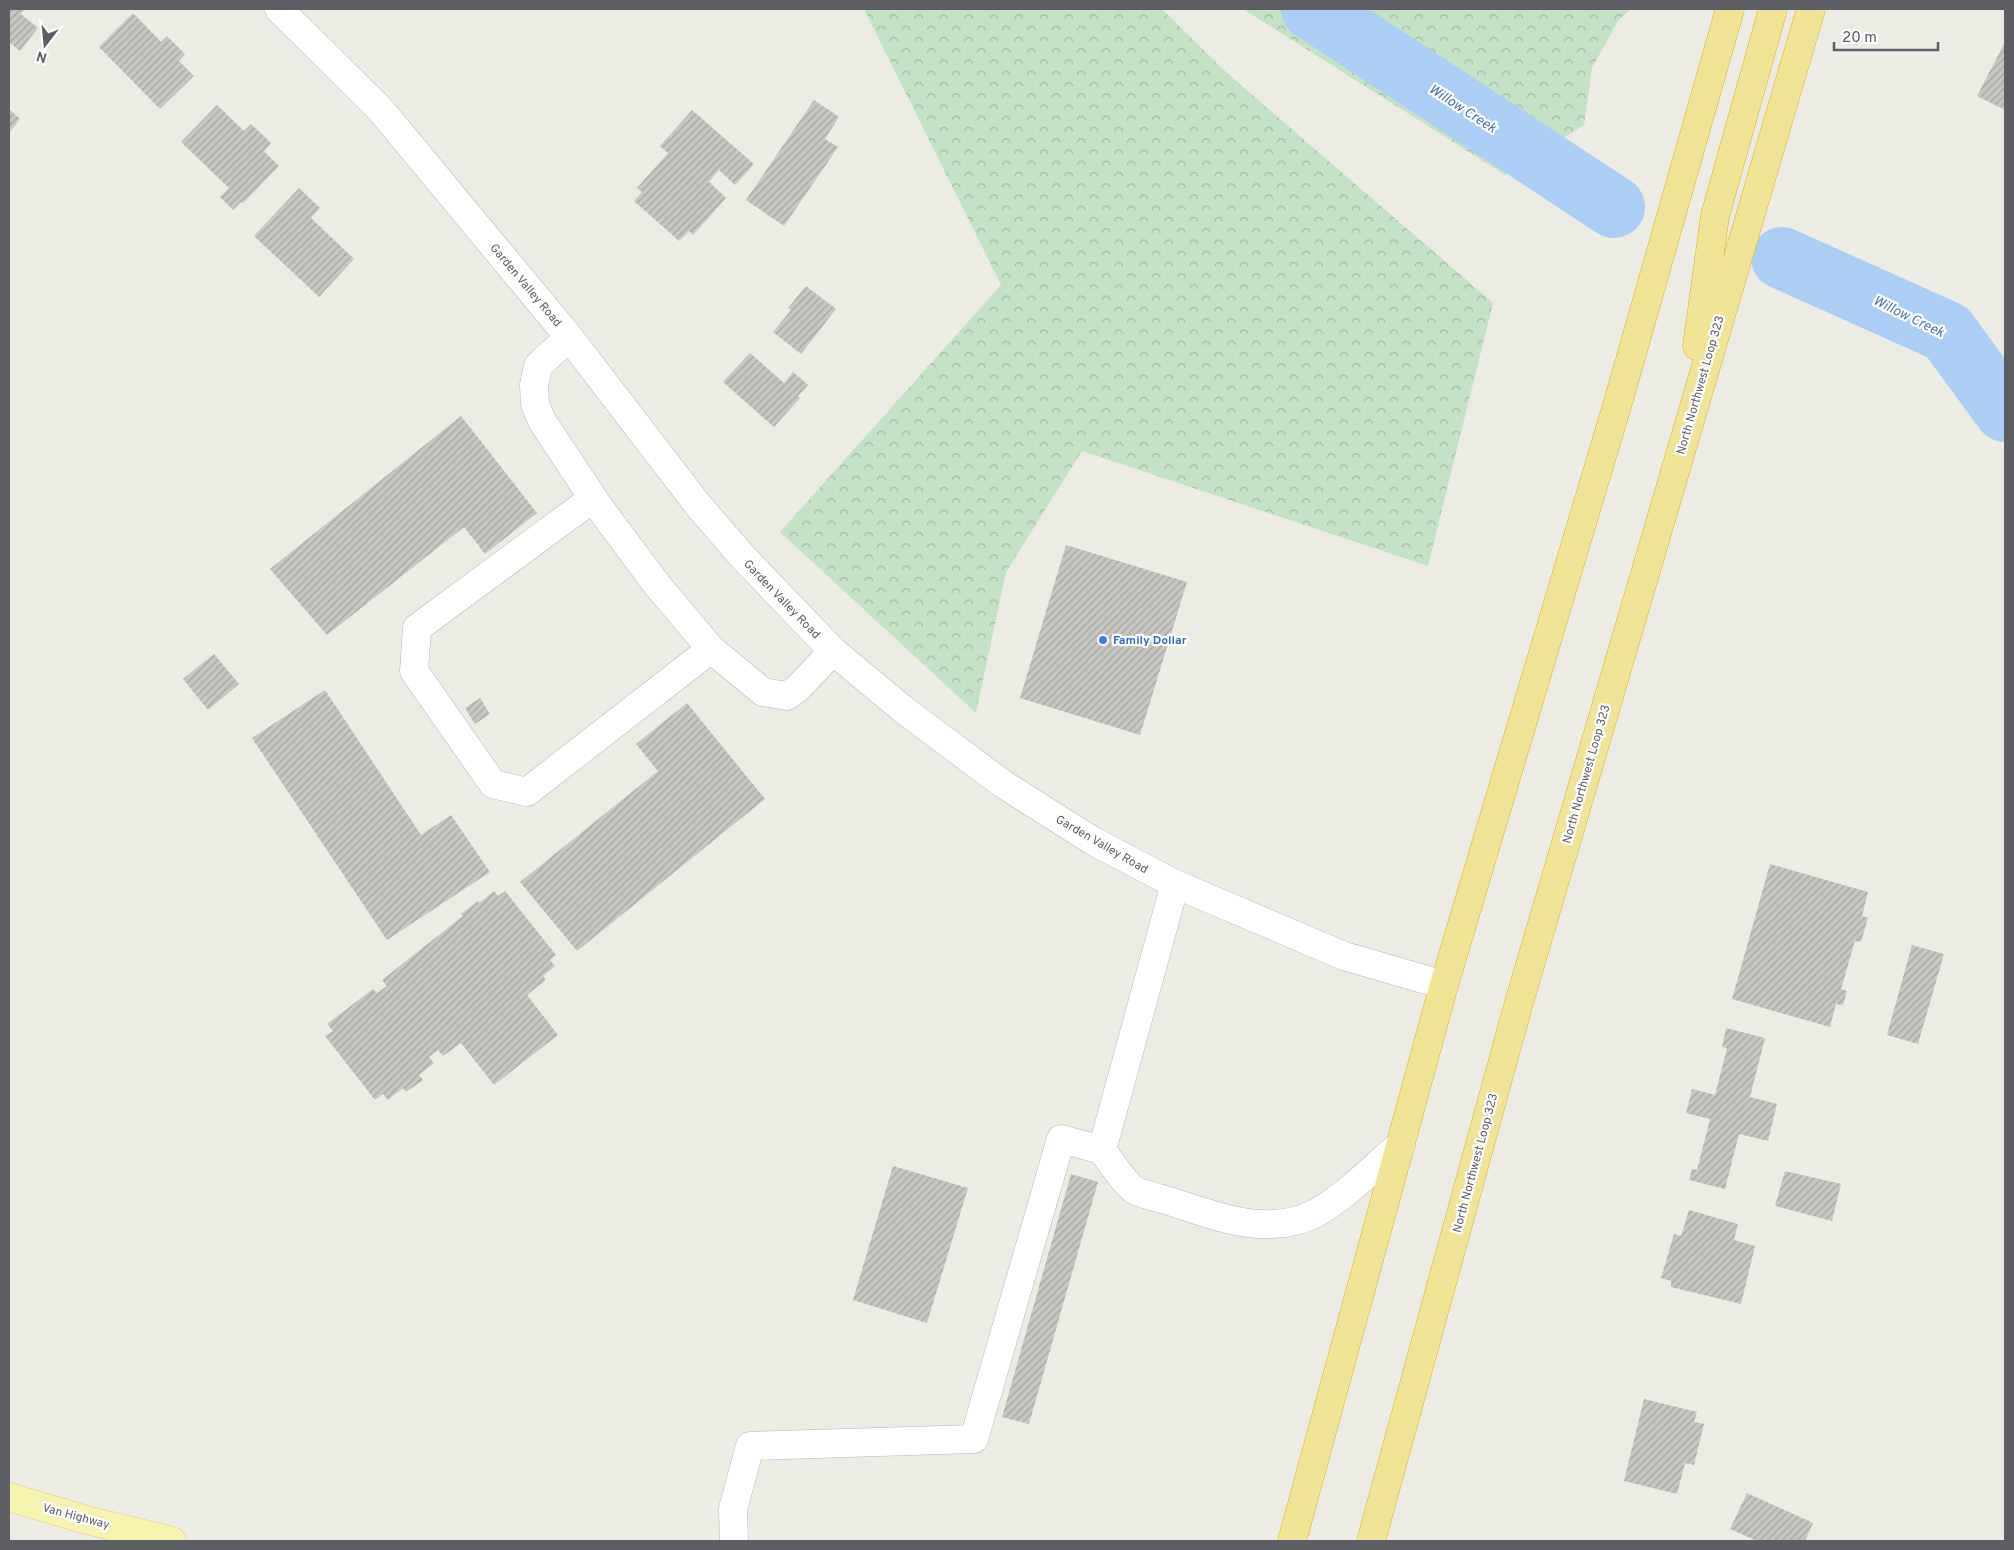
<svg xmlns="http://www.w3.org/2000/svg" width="2014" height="1550" font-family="Overpass,sans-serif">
  <defs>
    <pattern id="forest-crowns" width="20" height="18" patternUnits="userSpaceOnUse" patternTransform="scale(1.25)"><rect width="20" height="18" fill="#c3e2c6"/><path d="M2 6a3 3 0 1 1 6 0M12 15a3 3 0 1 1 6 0" fill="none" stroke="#a2baa4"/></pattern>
    <pattern id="building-hatch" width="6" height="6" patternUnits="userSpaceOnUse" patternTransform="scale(1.25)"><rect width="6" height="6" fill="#c8c6c1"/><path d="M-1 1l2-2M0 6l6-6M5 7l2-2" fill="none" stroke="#a6a4a0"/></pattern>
  </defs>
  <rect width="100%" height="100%" fill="#edece4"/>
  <path fill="url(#forest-crowns)" d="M864 9H1162L1227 73 1493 303 1428 566 1082 451 1006 572 976 713 780 532 1001 285Z
    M1243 9H1631L1618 21 1592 68 1584 125 1505 175Z"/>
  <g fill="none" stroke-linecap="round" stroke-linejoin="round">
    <path stroke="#abcef6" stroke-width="62" d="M1312 9 1614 207
      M1782 258 1947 332 2005 411"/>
  </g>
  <path fill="url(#building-hatch)" d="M9 9H23L24 10 21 14 38 28 20 51 9 42Z
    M133 13 161 42 167 36 185 54 179 61 194 76 160 109 99 47Z
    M2005 42V110L1977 96Z
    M814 100 839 117 825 139 838 147 784 226 746 200Z
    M217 105 244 131 251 124 271 143 264 151 279 166 243 203 241 202 233 210 220 197 229 188 181 142Z
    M9 109 20 119 9 133Z
    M692 110 754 164 735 185 719 170 709 182 726 198 693 235 689 231 679 241 634 201 642 192 637 188 668 153 660 146Z
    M299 188 320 208 311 218 354 259 319 297 254 236Z
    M806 286 836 309 801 354 773 332 791 310 788 308Z
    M750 353 784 383 793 372 808 385 798 396 800 398 774 427 723 382Z
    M461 416 537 513 485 554 464 527 327 635 270 569Z
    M1066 545 1187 582 1140 735 1020 698Z
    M214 654 239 684 208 710 183 679Z
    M325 690 421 835 451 815 490 872 387 940 252 738Z
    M480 698 490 714 475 724 465 708Z
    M687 703 765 799 577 951 520 882 658 771 636 744Z
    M1770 864 1868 892 1862 916 1868 918 1861 942 1855 941 1841 989 1847 991 1843 1005 1836 1004 1830 1027 1732 999Z
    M494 891 498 896 505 891 556 955 550 960 555 966 543 976 546 980 527 995 558 1035 494 1085 461 1043 443 1056 438 1050 429 1057 434 1063 419 1075 423 1080 406 1092 403 1088 388 1100 383 1094 375 1100 325 1036 333 1031 327 1024 373 989 377 993 387 986 382 980 463 916 461 914 478 901 479 903Z
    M1912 945 1944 954 1918 1044 1887 1035Z
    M1726 1028 1765 1038 1750 1097 1777 1104 1768 1141 1739 1134 1725 1189 1689 1180 1692 1169 1697 1170 1710 1119 1686 1113 1692 1089 1715 1095 1727 1048 1722 1047Z
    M893 1166 968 1188 927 1323 853 1300Z
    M1785 1171 1841 1184 1832 1221 1775 1206Z
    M1071 1174 1098 1182 1029 1424 1002 1417Z
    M1689 1210 1738 1224 1734 1240 1755 1246 1741 1304 1671 1287V1281L1661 1278 1674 1234 1681 1236Z
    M1644 1399 1697 1412 1694 1422 1704 1424 1694 1465 1685 1463 1677 1494 1624 1481Z
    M1747 1493 1813 1523 1805 1541H1757L1730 1529Z"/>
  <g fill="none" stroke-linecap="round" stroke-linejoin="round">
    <defs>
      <path id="minor" d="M279 9 380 109 569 337 698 505 741 555 833 651 904 710 1003 784 1093 841 1175 884 1344 956 1444 985
        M569 337 538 366 534 385 535 404 542 421 599 507 658 586 711 649 763 692 787 696 798 688 833 651
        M592 499 417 628 414 671 493 784 527 792 711 649
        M1102 1150C1111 1162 1122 1180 1133 1189 1140 1194 1160 1198 1169 1201 1215 1216 1268 1238 1316 1213 1345 1197 1375 1166 1401 1144
        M734 1541 733 1509 750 1446 974 1439 1061 1139 1102 1150 1175 884"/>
      <path id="major" d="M9 1497 83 1519 172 1541"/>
      <path id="highway" d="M1697 346 1715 216 1773 9
        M1292 1541 1444 985 1619 399 1730 9
        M1371 1541 1518 1006 1811 9"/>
    </defs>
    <use href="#minor" stroke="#b4b6ba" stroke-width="29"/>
    <use href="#major" stroke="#e3cc68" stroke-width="29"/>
    <use href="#highway" stroke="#dab017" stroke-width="29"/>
    <use href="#minor" stroke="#fff" stroke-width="28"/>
    <use href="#major" stroke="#f6f2b0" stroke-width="28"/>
    <use href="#highway" stroke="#f2e496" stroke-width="28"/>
  </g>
  <circle fill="#3f7fe0" stroke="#fff" stroke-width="2" cx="1103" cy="640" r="5"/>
  <g text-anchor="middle" stroke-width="4.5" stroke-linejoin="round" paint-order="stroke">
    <g font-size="12" fill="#5c5e63" stroke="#fff">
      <text transform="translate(526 285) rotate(50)" y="4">Garden Valley Road</text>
      <text transform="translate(1700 385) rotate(-74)" y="4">North Northwest Loop 323</text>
      <text transform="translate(782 599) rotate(46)" y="4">Garden Valley Road</text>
      <text transform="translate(1586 774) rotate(-74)" y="4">North Northwest Loop 323</text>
      <text transform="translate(1102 844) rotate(30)" y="4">Garden Valley Road</text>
      <text transform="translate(1475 1163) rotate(-75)" y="4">North Northwest Loop 323</text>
      <text transform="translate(76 1516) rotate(15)" y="4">Van Highway</text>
    </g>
    <g font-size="12" font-weight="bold" fill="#366cbe" stroke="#fff" text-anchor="start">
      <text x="1113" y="644">Family Dollar</text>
    </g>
    <g font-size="14" font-style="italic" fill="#4d73af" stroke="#fff">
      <text transform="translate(1463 108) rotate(33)" y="5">Willow Creek</text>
      <text transform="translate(1909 316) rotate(26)" y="5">Willow Creek</text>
    </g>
  </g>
  <rect width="2014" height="1550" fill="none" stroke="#5c5e63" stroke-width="20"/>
  <g transform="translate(45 45) rotate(196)" stroke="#ffffff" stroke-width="4" paint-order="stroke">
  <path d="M0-4L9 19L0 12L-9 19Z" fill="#5c5e63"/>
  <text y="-8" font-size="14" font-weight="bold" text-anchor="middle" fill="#5c5e63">N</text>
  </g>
  <path d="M1834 42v8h104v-8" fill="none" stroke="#5c5e63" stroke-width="2.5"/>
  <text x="1842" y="42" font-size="15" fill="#5c5e63" stroke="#ffffff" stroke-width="4" paint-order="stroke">20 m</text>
</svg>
